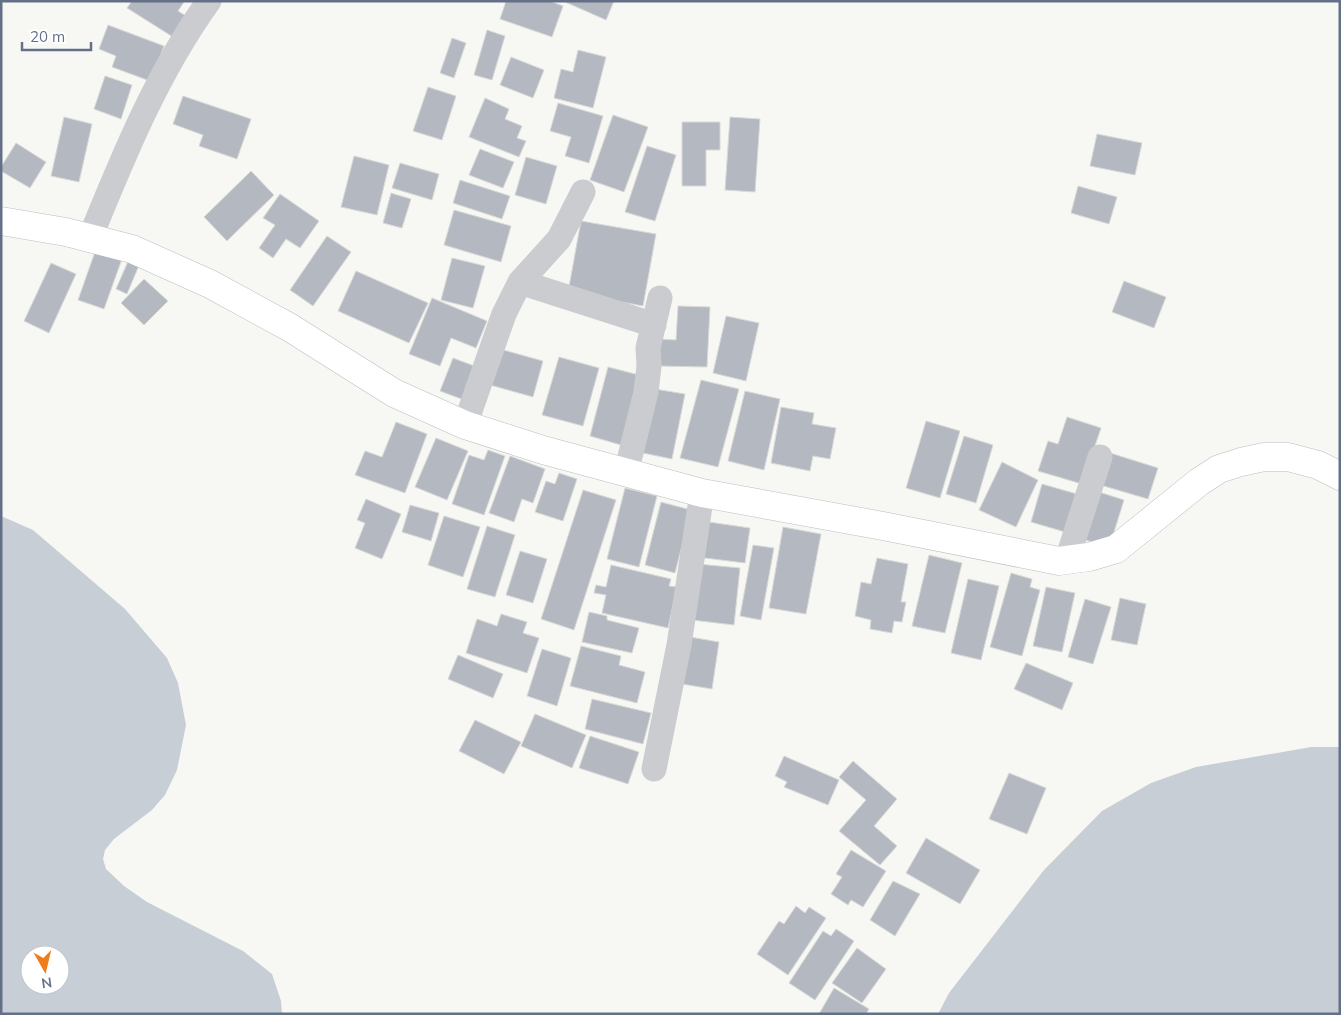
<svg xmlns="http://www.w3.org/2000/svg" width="1341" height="1015" font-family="Mulish,sans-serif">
  <rect width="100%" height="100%" fill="#f7f8f4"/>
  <path fill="#c7ced5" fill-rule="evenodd" d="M1 516 33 530 125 609 167 658 178 683 186 725 177 770 165 795 152 810 114 839 105 850 103 859 106 869 124 886 147 902 243 951 272 974 281 1001 282 1014H1ZM30 955H60V985H30Z
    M1311 747H1340V1014H938L949 993 1044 870 1102 811 1151 783 1196 767Z"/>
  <path fill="#b4b9c1" stroke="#d9d9d7" d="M132 1H182L184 2 178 11 186 16 173 37 127 8Z
    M506 1H550L563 6 552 37 500 19Z
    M563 1H614L606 20Z
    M108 25 164 46 158 62V84L112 67 116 56 99 49Z
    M487 30 505 36 492 80 474 75Z
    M452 38 466 43 454 78 440 73Z
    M578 50 606 57 593 108 554 98 561 69 573 72Z
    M511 57 544 70 533 98 500 85Z
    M105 76 132 85 121 119 94 109Z
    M428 87 456 96 442 140 413 131Z
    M183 96 251 119 237 159 199 146 203 135 173 124Z
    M485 98 509 109 505 119 522 126 517 138 526 141 519 157 469 137Z
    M558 103 603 116 589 163 565 156 571 137 550 131Z
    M613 115 648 127 624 192 590 180Z
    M64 117 92 124 79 182 51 176Z
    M730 117 760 119 755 192 725 190Z
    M682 122H720V150H706V186H682Z
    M1097 134 1142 143 1135 175 1090 166Z
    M16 143 46 162 30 188 1 171V167Z
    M647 146 676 155 655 221 625 212Z
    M480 149 514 162 503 188 469 175Z
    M354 156 389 165 377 215 341 207Z
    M526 157 557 166 546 204 515 195Z
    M400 163 439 174 432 200 392 188Z
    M251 171 274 195 227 241 204 217Z
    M460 180 510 196 502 219 453 203Z
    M1078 186 1117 197 1109 224 1071 213Z
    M391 193 411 199 402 228 383 223Z
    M280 194 319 221 300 248 286 239 273 258 259 248 275 225 263 218Z
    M454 210 511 226 501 262 444 245Z
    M581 221 656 234 643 306 568 292Z
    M327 236 351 252 313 306 290 290Z
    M96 249 122 259 104 309 78 300Z
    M452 258 485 266 473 308 441 300Z
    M129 259 140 263 127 294 116 289Z
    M51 263 76 274 49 333 24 321Z
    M356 271 428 303 409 343 338 311Z
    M144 279 168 301 144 325 121 303Z
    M1124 281 1166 297 1154 328 1112 312Z
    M432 298 487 321 476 348 451 338 440 366 409 354Z
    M678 306 710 307 707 367 659 366 660 339 676 340Z
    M726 316 759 323 746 381 713 373Z
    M500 349 543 361 533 397 490 385Z
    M559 357 599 368 583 426 542 415Z
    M453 358 477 367 464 400 440 391Z
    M608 367 639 375 621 445 590 436Z
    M701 380 739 389 718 467 680 458Z
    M655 389 685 394 672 459 643 453Z
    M745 391 780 399 764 470 728 461Z
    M781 407 814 413 812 424 836 428 830 459 813 456 810 471 771 463Z
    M1067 417 1101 428 1082 484 1038 471 1048 441 1058 444Z
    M926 421 960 431 940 498 906 488Z
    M396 422 427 434 405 493 355 475 365 451 382 457Z
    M964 436 993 445 976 503 946 494Z
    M436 438 468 451 447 500 415 487Z
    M488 450 505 456 484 515 452 504 469 455 484 460Z
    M1107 452 1158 468 1148 499 1097 484Z
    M510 456 545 469 533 503 522 499 514 522 489 513Z
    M1002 462 1038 480 1016 527 979 510Z
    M559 473 577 479 563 521 535 512 546 481 555 484Z
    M1042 484 1077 494 1065 532 1031 522Z
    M625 488 657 496 639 567 607 559Z
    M583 490 616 500 574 630 541 619Z
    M1096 491 1124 500 1109 548 1080 538Z
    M366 499 401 514 382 559 355 548 365 523 357 520Z
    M661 502 691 510 675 573 645 565Z
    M410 505 439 513 431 541 402 532Z
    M444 516 480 527 463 577 428 565Z
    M702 521 750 528 745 563 697 557Z
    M487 526 515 535 495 597 467 589Z
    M783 527 821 534 806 614 769 608Z
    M753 545 774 548 761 620 740 616Z
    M520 551 547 559 533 603 506 595Z
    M929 555 962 563 945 633 912 626Z
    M877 558 908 564 901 602H906L902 622 894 621 892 633 870 629 871 620 855 616 861 582 871 584Z
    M698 564 740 568 734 625 692 620Z
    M611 565 671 579 669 586 677 587 668 628 602 613 606 595 594 593 596 585 606 587Z
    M1011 573 1032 579 1030 587 1040 590 1022 656 990 647Z
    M968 579 999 586 981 660 951 653Z
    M1046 587 1075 593 1062 652 1033 646Z
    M1120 598 1146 604 1137 645 1111 640Z
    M1085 599 1111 607 1093 664 1068 657Z
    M589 612 607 616V620L639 628 632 653 582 642Z
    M501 614 527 622 523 633 539 638 527 673 466 653 477 619 497 626Z
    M690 637 719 642 712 689 682 684Z
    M581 646 621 656 619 665 645 672 637 703 570 686Z
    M542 649 571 658 557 706 527 696Z
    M458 655 503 674 493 698 448 679Z
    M1026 663 1073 683 1062 710 1014 689Z
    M592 699 651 713 643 744 585 729Z
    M535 714 586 735 572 768 521 746Z
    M475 720 521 742 504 774 459 751Z
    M590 736 639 752 628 784 579 768Z
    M784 756 839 780 828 805 784 787 787 782 775 776Z
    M853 761 897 799 874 826 897 846 880 865 839 831 866 800 839 777Z
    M1009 773 1046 788 1027 834 989 819Z
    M926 838 980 870 960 904 906 873Z
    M851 850 886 871 863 907 851 900 848 905 831 894 842 877 836 874Z
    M893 881 920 894 895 936 870 920Z
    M796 906 805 913 809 907 826 918 788 975 757 954 779 921 784 924Z
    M836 929 854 941 815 1000 789 983 823 931 831 936Z
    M857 948 886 969 862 1003 832 983Z
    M834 988 869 1009 866 1014H819Z"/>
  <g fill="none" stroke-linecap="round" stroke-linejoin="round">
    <defs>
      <path id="highway" d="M1 221 66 232 132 249 210 284 289 327 394 393 465 425 543 450 702 493 883 526 1059 561 1089 557 1116 549 1199 482 1219 469 1241 462 1264 457H1288L1318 465 1340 476"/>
    </defs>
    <use href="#highway" stroke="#bbbdc1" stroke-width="29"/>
    <path stroke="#caccd0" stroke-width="25" d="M90 238C123 157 157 73 209 1
      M520 282 654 325
      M465 425 504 314 520 282 559 239 583 192
      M626 473 646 392 649 366 648 348 660 298
      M1067 560 1100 457
      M654 769 679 645 702 493"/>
    <use href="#highway" stroke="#fff" stroke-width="28"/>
  </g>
  <rect width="1341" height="1015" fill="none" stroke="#647088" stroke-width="5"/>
  <g transform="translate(45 970) rotate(172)"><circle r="24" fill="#ffffff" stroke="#c1c6cf"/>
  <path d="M0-4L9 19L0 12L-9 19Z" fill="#f07d1b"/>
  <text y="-8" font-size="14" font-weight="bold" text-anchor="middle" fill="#647088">N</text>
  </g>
  <path d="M22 42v8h69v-8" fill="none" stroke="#647088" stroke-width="2.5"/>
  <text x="30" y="42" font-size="15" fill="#647088" stroke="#ffffff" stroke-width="4" paint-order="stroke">20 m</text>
</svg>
